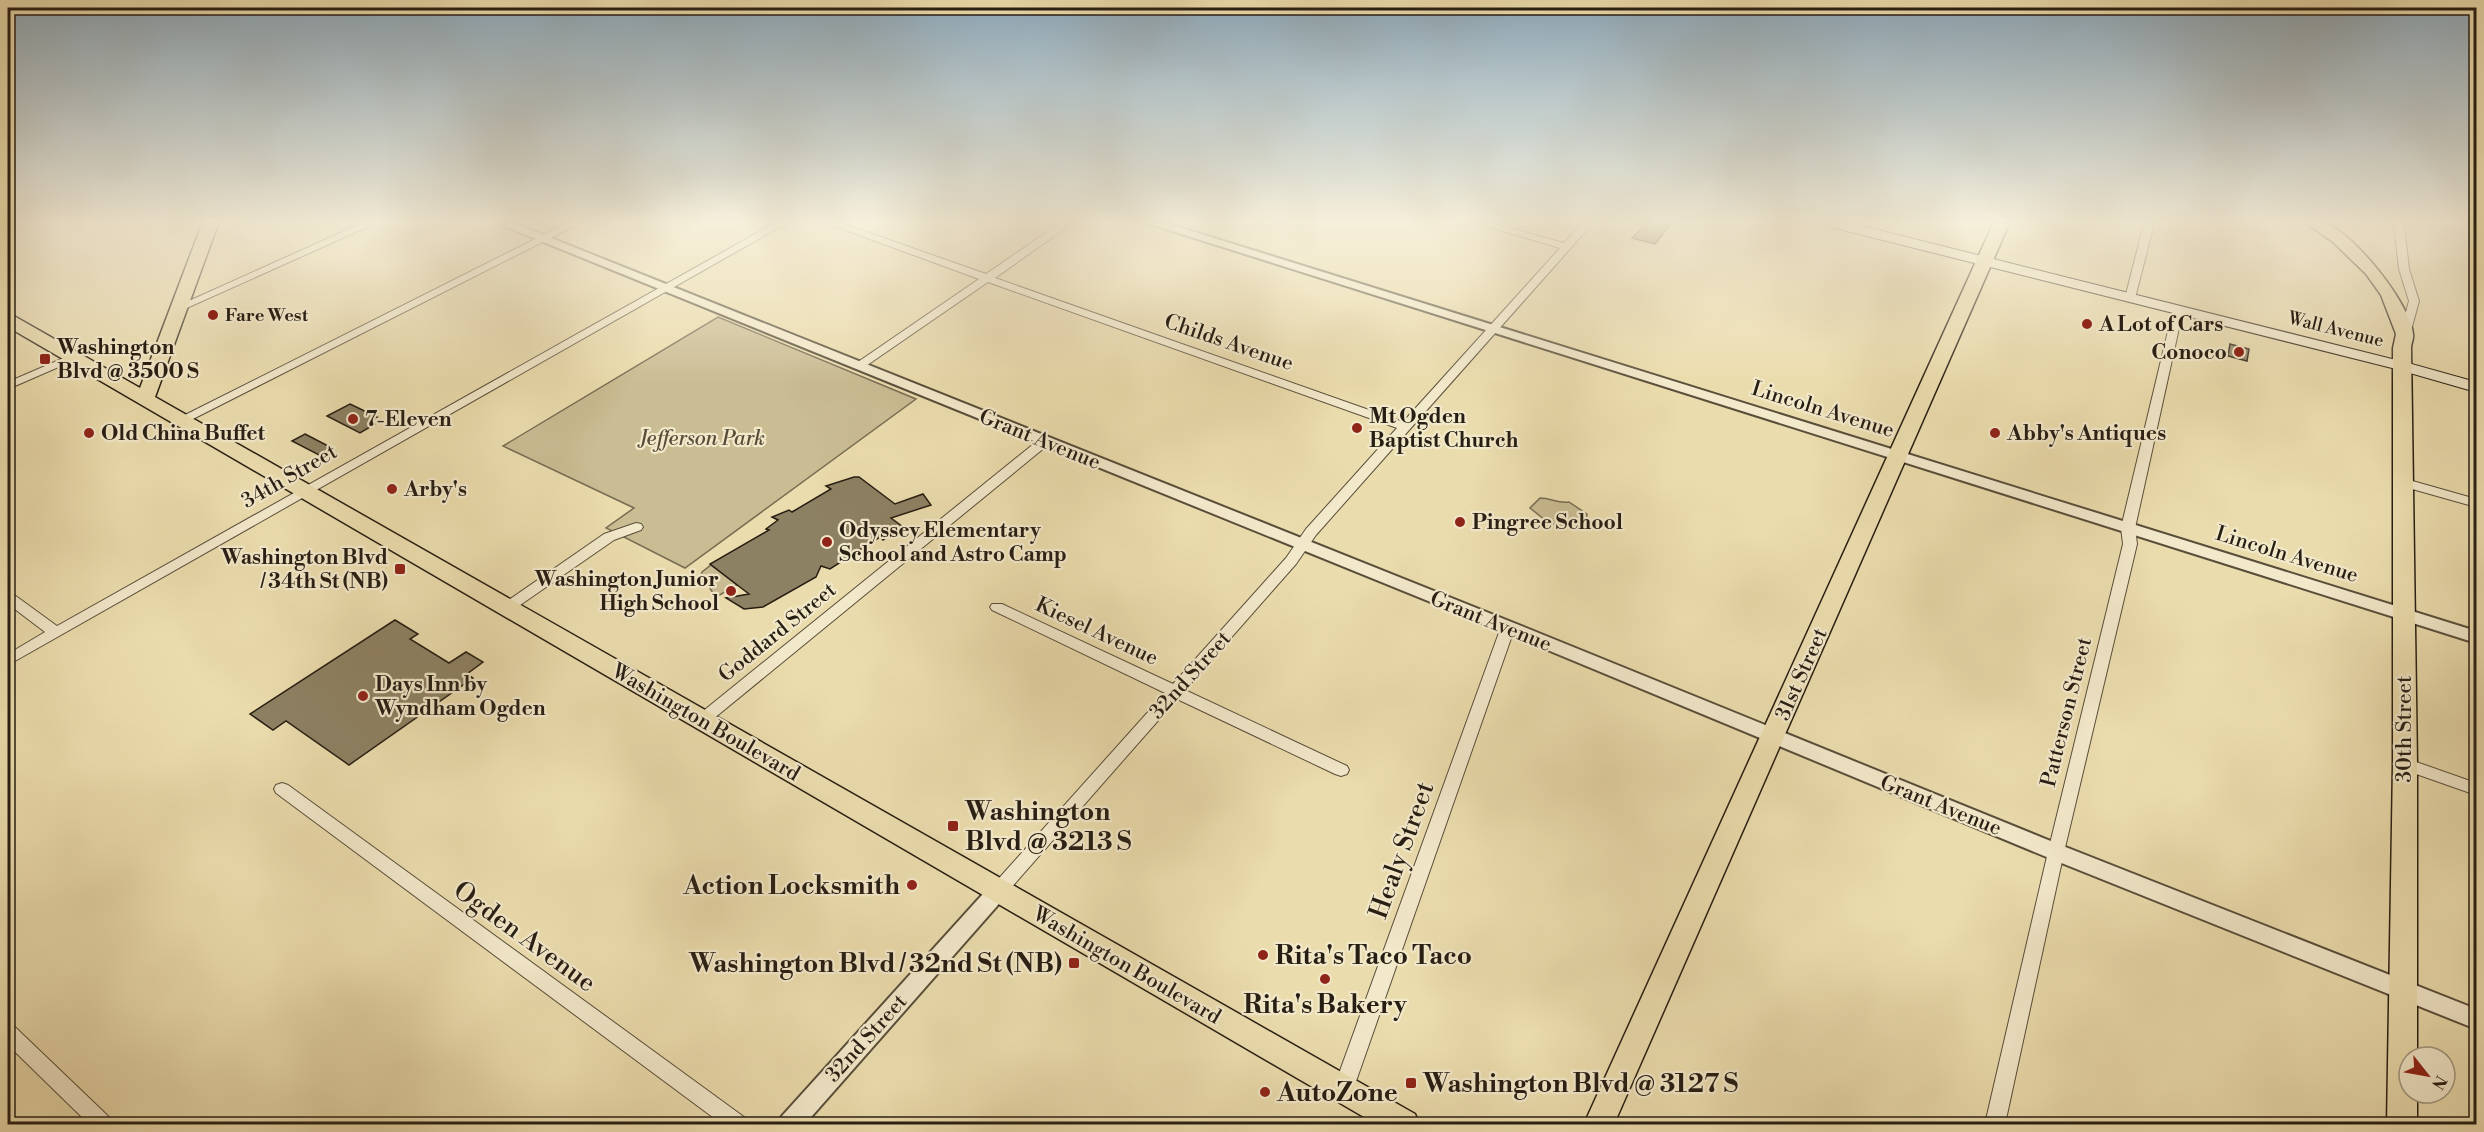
<svg xmlns="http://www.w3.org/2000/svg" width="2484" height="1132" font-family="'Libre Bodoni',serif">
  <rect width="100%" height="100%" fill="#ebdcad"/>
  <filter id="stains"><feTurbulence type="fractalNoise" baseFrequency=".00333" numOctaves="4"/><feColorMatrix values="0 0 0 0 .2 0 0 0 0 .09 0 0 0 0 .02 0 0 0 .5 -.17"/></filter>
  <radialGradient id="worn" r=".72"><stop offset=".6" stop-color="#630" stop-opacity="0"/><stop offset="1" stop-color="#630" stop-opacity=".3"/></radialGradient>
  <path fill="#cabc93" stroke="#786d53" stroke-width="1.5" d="M718 317 916 399 685 568 606 528 634 508 503 446Z
    M1540 498C1551 498 1558 504 1569 502L1587 514 1586 521 1569 525 1550 524 1530 508Z
    M711 565 736 584H739L716 597 701 576 702 572Z"/>
  <path fill="#8d8163" stroke="#271e13" stroke-width="1.5" d="M1645 224H1671L1655 244 1632 238Z
    M2230 344 2249 349 2247 361 2228 356Z
    M350 404 377 417 369 421 375 424 360 433 327 416Z
    M305 434 332 448 319 455 292 441Z
    M854 477H859L895 504 923 494 931 505 891 518 903 527 883 540 880 537 830 569 821 566 816 577 763 607 744 609 726 598 749 594 710 564 769 530 766 529 778 520 772 517 789 510 792 512 831 489 826 486Z
    M395 620 418 634 410 639 449 663 466 652 483 662 467 674 473 678 349 765 286 721 273 730 250 714Z"/>
  <g fill="none" stroke-linecap="round" stroke-linejoin="round">
    <defs>
      <path id="minor" d="M360 224H374L180 311 176 312 171 309Z
        M565 224H578L185 423H177L175 420Z
        M773 224H785L8 665V654L45 632 8 604V592L13 594 57 626Z
        M829 224H844L986 274 1059 224H1071L995 278 1403 422 1560 248 1479 224H1495L1564 243 1582 224H1592L1316 535 1296 564 1185 690 1347 766 1349 770 1347 774 1341 776 1335 774 1177 699 1004 896 998 898 992 896 989 891 992 886 1165 693 992 610 990 607 992 604H1002L1173 684 1286 558 1306 529 1397 428 988 282 863 368H855V364L979 279Z
        M2144 224H2154L2135 298 2130 301 2125 298Z
        M2394 224H2404L2409 269 2419 301 2410 334 2405 337 2400 334 2409 301 2399 269Z
        M2178 307 2183 310 2135 528 2137 544 2064 852 2005 1124H1985L2048 852 2123 544 2121 528 2173 310Z
        M73 354 77 355V359L8 389V382Z
        M1045 437 1049 438 1051 441 1049 444 707 724H697L694 720 697 716 1041 438Z
        M2402 478 2476 499V507L2398 485 2396 482Z
        M636 523 641 524 643 527 641 530 614 540 513 610H503L501 607 503 604 604 534Z
        M1508 622 1515 627 1353 1090 1350 1096 1343 1099 1336 1096 1333 1090 1501 627Z
        M2405 758 2476 783V795L2399 768 2397 764 2399 760Z
        M282 783 288 785 744 1117 747 1124H722L276 793 274 789 276 785Z
        M8 1024 15 1027 109 1117 112 1124H89L8 1045Z"/>
      <path id="tertiary" d="M499 224H516L1514 623 2063 846 2476 1009V1029L2049 858 1502 631Z
        M1150 224H1169L2476 631V643Z
        M998 882 1005 885 1008 891 1005 897 805 1124H778L782 1116 991 885Z"/>
      <path id="secondary" d="M1829 224H1854L2408 363 2476 382V392L2396 369 1831 227Z"/>
      <path id="primary" d="M202 224H218L155 397 1415 1114 1419 1124H1376L8 327V315L14 316 140 388Z
        M1993 224H2009L1614 1124H1584Z
        M2307 224C2313 224 2321 223 2326 224 2354 233 2411 305 2413 334 2414 338 2411 344 2411 348L2417 764V1057H2409V1093H2417V1124H2387L2393 764V348L2396 334 2381 295 2366 274 2333 242Z"/>
    </defs>
    <use href="#minor" stroke="#584e3a" stroke-width="2"/>
    <use href="#tertiary" stroke="#584e3a" stroke-width="4"/>
    <use href="#secondary" stroke="#271e13" stroke-width="2"/>
    <use href="#primary" stroke="#271e13" stroke-width="3"/>
    <use href="#minor" fill="#f2e8ca" fill-rule="evenodd"/>
    <use href="#tertiary" fill="#f2e8ca" fill-rule="evenodd"/>
    <use href="#secondary" fill="#f2e8ca" fill-rule="evenodd"/>
    <use href="#primary" fill="#ebdcad" fill-rule="evenodd"/>
  </g>
  <linearGradient id="sky" x2="0" y2="1"><stop stop-color="#8eaabc"/><stop offset="0.58" stop-color="#f6efda"/><stop offset="1" stop-color="#f6efda" stop-opacity="0"/></linearGradient>
  <rect width="2484" height="383" fill="url(#sky)"/>
  <g fill="#8f2418" stroke="#f2e8ca" stroke-width="2">
    <circle cx="213" cy="315" r="6"/>
    <circle cx="2087" cy="324" r="6"/>
    <circle cx="2239" cy="352" r="6"/>
    <rect x="39" y="353" width="12" height="12" rx="3"/>
    <circle cx="353" cy="419" r="6"/>
    <circle cx="1357" cy="428" r="6"/>
    <circle cx="89" cy="433" r="6"/>
    <circle cx="1995" cy="433" r="6"/>
    <circle cx="392" cy="489" r="6"/>
    <circle cx="1460" cy="522" r="6"/>
    <circle cx="827" cy="542" r="6"/>
    <rect x="394" y="563" width="12" height="12" rx="3"/>
    <circle cx="731" cy="591" r="6"/>
    <circle cx="363" cy="696" r="6"/>
    <rect x="947" y="820" width="12" height="12" rx="3"/>
    <circle cx="912" cy="885" r="6"/>
    <circle cx="1263" cy="955" r="6"/>
    <rect x="1068" y="957" width="12" height="12" rx="3"/>
    <circle cx="1325" cy="979" r="6"/>
    <rect x="1405" y="1077" width="12" height="12" rx="3"/>
    <circle cx="1265" cy="1092" r="6"/>
  </g>
  <g text-anchor="middle" stroke-width="4.5" stroke-linejoin="round" paint-order="stroke">
    <g font-size="18" font-weight="bold" fill="#271e13" stroke="#f2e8ca" text-anchor="start">
      <text x="225" y="321">Fare West</text>
    </g>
    <g font-size="18" fill="#271e13" stroke="#f2e8ca">
      <text transform="translate(2336 329) rotate(14)" y="6">Wall Avenue</text>
    </g>
    <g font-size="21" font-weight="bold" fill="#271e13" stroke="#f2e8ca" text-anchor="start">
      <text x="2099" y="331">A Lot of Cars</text>
      <text x="57" y="354">Washington<tspan x="57" dy="24">Blvd @ 3500 S</tspan></text>
      <text x="2227" y="359" text-anchor="end">Conoco</text>
      <text x="1369" y="423">Mt Ogden<tspan x="1369" dy="24">Baptist Church</tspan></text>
      <text x="365" y="426">7-Eleven</text>
      <text x="101" y="440">Old China Buffet</text>
      <text x="2007" y="440">Abby's Antiques</text>
      <text x="404" y="496">Arby's</text>
      <text x="1472" y="529">Pingree School</text>
      <text x="839" y="537">Odyssey Elementary<tspan x="839" dy="24">School and Astro Camp</tspan></text>
      <text x="388" y="564" text-anchor="end">Washington Blvd<tspan x="388" dy="24">/ 34th St (NB)</tspan></text>
      <text x="719" y="586" text-anchor="end">Washington Junior<tspan x="719" dy="24">High School</tspan></text>
      <text x="375" y="691">Days Inn by<tspan x="375" dy="24">Wyndham Ogden</tspan></text>
    </g>
    <g font-size="21" fill="#271e13" stroke="#f2e8ca">
      <text transform="translate(1229 342) rotate(19)" y="7">Childs Avenue</text>
      <text transform="translate(1823 409) rotate(17)" y="7">Lincoln Avenue</text>
      <text transform="translate(1040 439) rotate(22)" y="7">Grant Avenue</text>
      <text transform="translate(289 476) rotate(-30)" y="7">34th Street</text>
      <text transform="translate(2287 554) rotate(17)" y="7">Lincoln Avenue</text>
      <text transform="translate(1491 621) rotate(22)" y="7">Grant Avenue</text>
      <text transform="translate(1097 631) rotate(25)" y="7">Kiesel Avenue</text>
      <text transform="translate(777 632) rotate(-39)" y="7">Goddard Street</text>
      <text transform="translate(1801 674) rotate(-66)" y="7">31st Street</text>
      <text transform="translate(1190 675) rotate(-48)" y="7">32nd Street</text>
      <text transform="translate(2066 712) rotate(-76)" y="7">Patterson Street</text>
      <text transform="translate(706 722) rotate(30)" y="7">Washington Boulevard</text>
      <text transform="translate(2404 729) rotate(-90)" y="7">30th Street</text>
      <text transform="translate(1941 805) rotate(22)" y="7">Grant Avenue</text>
      <text transform="translate(1127 965) rotate(30)" y="7">Washington Boulevard</text>
      <text transform="translate(866 1038) rotate(-48)" y="7">32nd Street</text>
    </g>
    <g font-size="21" font-style="italic" fill="#584d39" stroke="#f2e8ca">
      <text x="702" y="445">Jefferson Park</text>
    </g>
    <g font-size="26" font-weight="bold" fill="#271e13" stroke="#f2e8ca" text-anchor="start">
      <text x="965" y="820">Washington<tspan x="965" dy="30">Blvd @ 3213 S</tspan></text>
      <text x="900" y="894" text-anchor="end">Action Locksmith</text>
      <text x="1275" y="964">Rita's Taco Taco</text>
      <text x="1062" y="972" text-anchor="end">Washington Blvd / 32nd St (NB)</text>
      <text x="1325" y="1013" text-anchor="middle">Rita's Bakery</text>
      <text x="1423" y="1092">Washington Blvd @ 3127 S</text>
      <text x="1277" y="1101">AutoZone</text>
    </g>
    <g font-size="26" fill="#271e13" stroke="#f2e8ca">
      <text transform="translate(1401 850) rotate(-70)" y="9">Healy Street</text>
      <text transform="translate(525 936) rotate(36)" y="9">Ogden Avenue</text>
    </g>
  </g>
  <rect width="2484" height="1132" fill="none" stroke="#ebdcad" stroke-width="30"/>
  <rect x="9" y="9" width="2466" height="1114" fill="none" stroke="#271e13" stroke-width="3"/>
  <rect x="15" y="15" width="2454" height="1102" fill="none" stroke="#271e13" stroke-width="1.5"/>
  <g transform="translate(2427 1075) rotate(121)"><circle r="28" fill="#f2e8ca" stroke="#a19781" stroke-width="1.5"/>
  <path d="M0-4.5L10 22L0 15L-10 22Z" fill="#8f2418"/>
  <text y="-9" font-size="16" font-weight="bold" text-anchor="middle" fill="#271e13">N</text>
  </g>
  <rect width="100%" height="100%" filter="url(#stains)"/>
  <rect width="100%" height="100%" fill="url(#worn)"/>
</svg>
